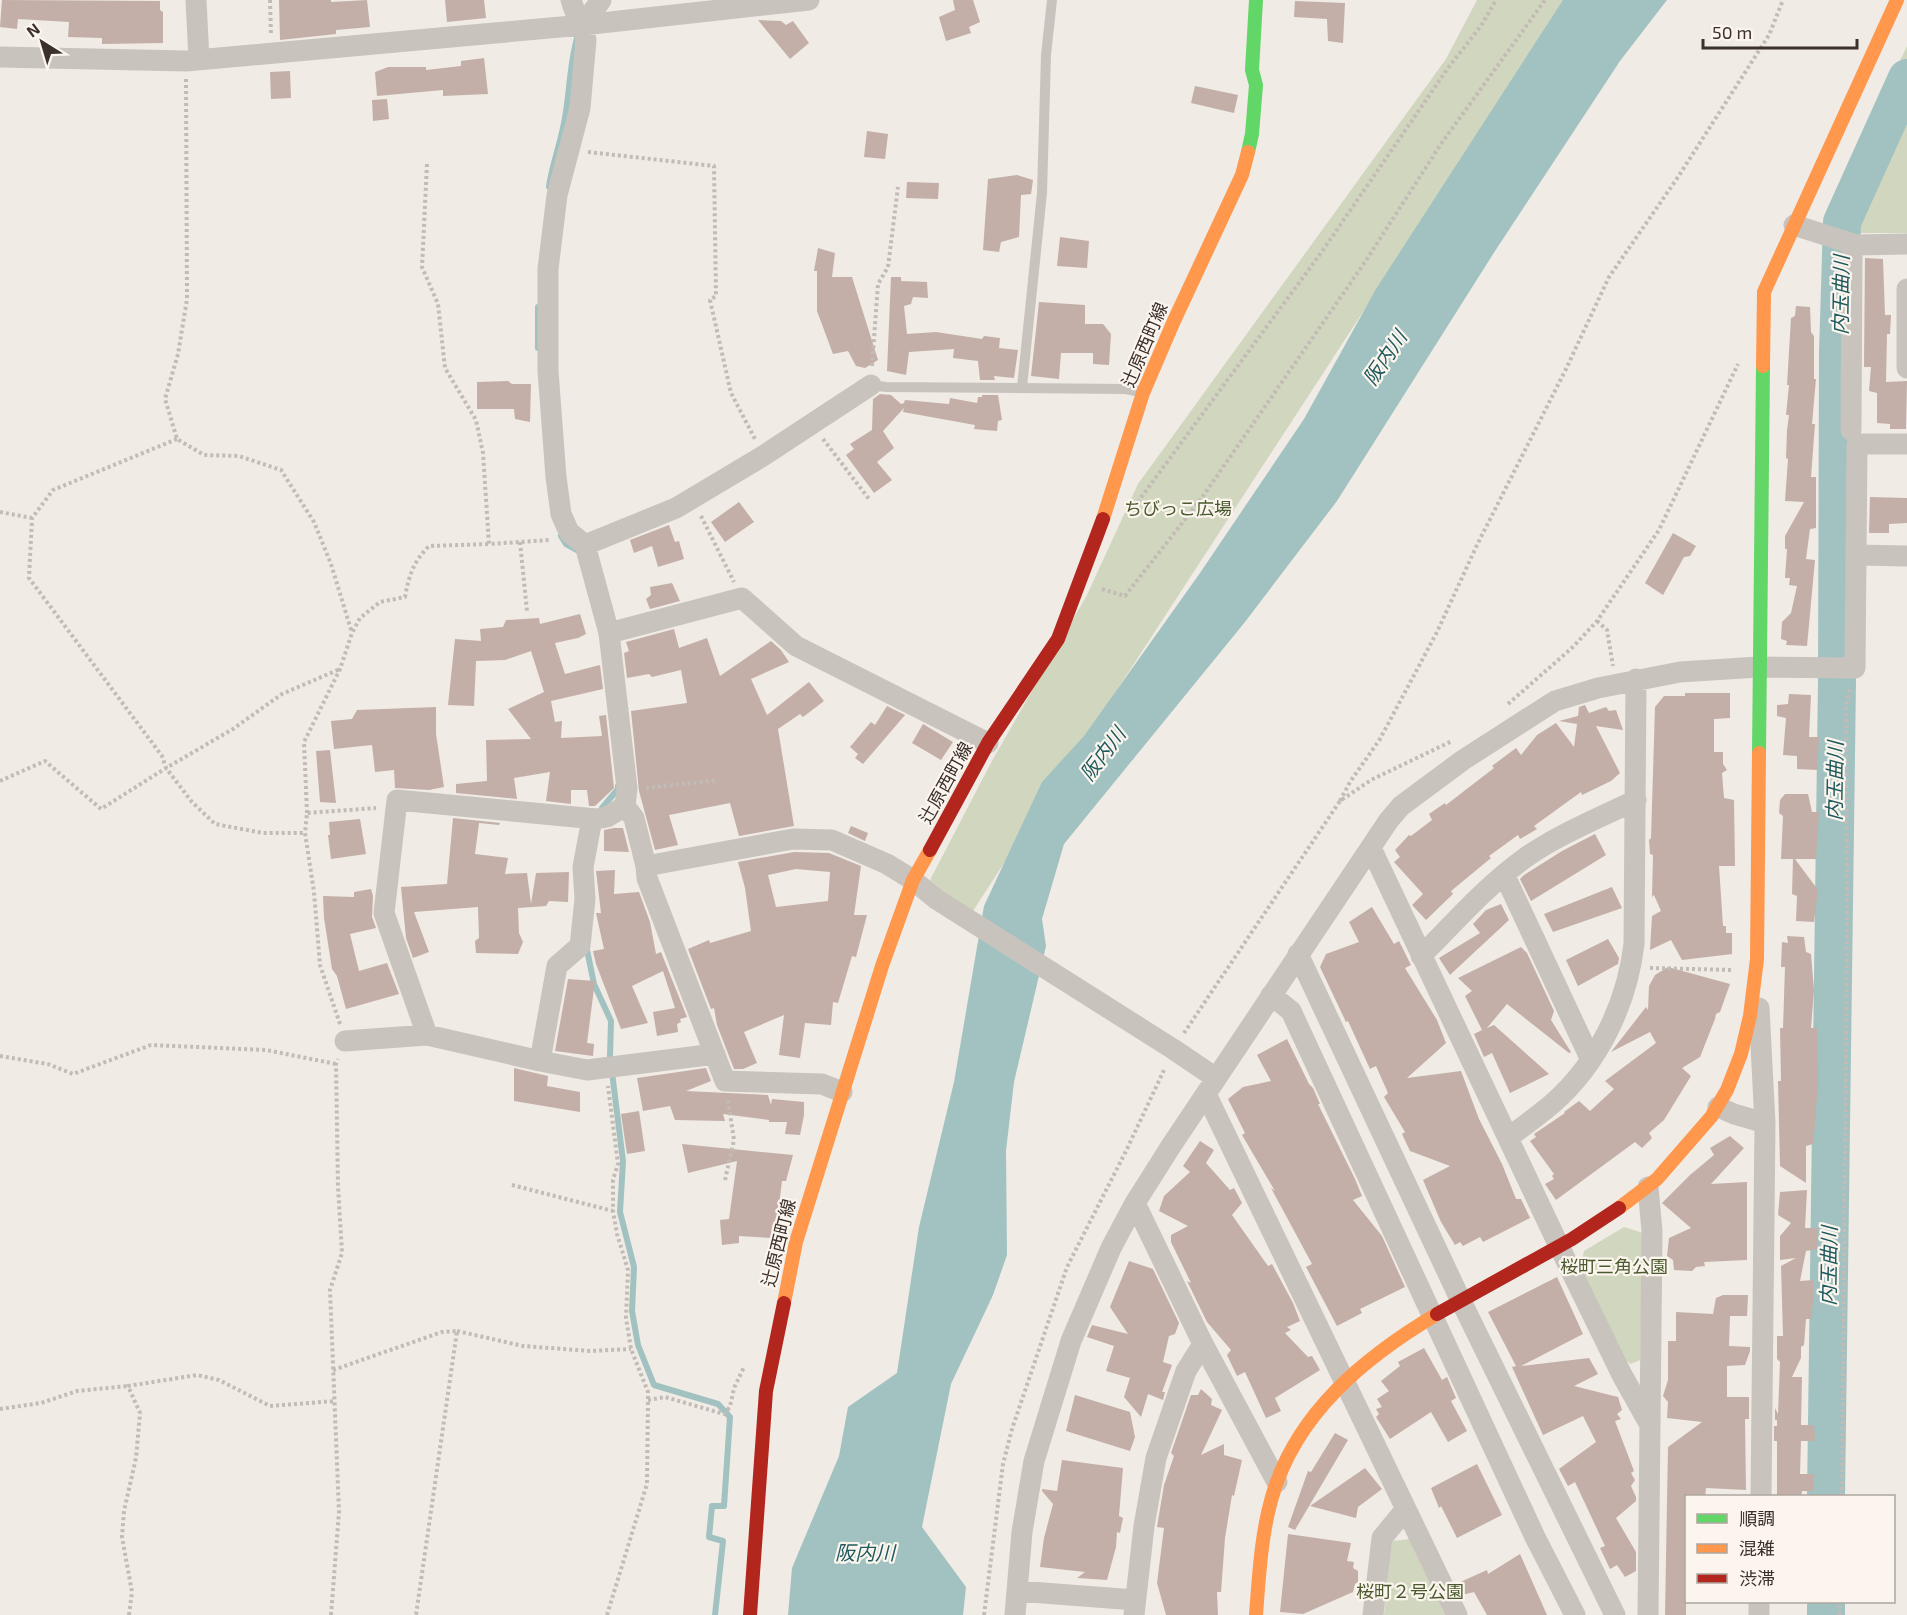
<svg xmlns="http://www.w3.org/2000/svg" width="1907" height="1615" font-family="'Exo 2','Noto Sans JP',sans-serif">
  <rect width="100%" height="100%" fill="#f0ebe5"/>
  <path fill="#d1d6bf" d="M1477 0H1566L971 914 930 885 931 878 993 759 1087 595 1138 484 1446 59Z
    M1907 46V233H1857L1833 226 1827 216 1865 138 1885 105 1900 61Z
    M1624 1227 1643 1233 1640 1360 1631 1364 1626 1361 1580 1268 1584 1251Z
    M1410 1539 1447 1615H1384L1392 1541Z"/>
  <path fill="#a1c2c1" d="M1563 0H1667L1620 61 1495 251 1337 501 1245 622 1064 844 1042 919 1046 946 1014 1082 1006 1151 1007 1255 993 1295 951 1384 922 1527 966 1587 963 1615H788L792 1568 839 1456 848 1407 897 1373 919 1227 954 1082 984 906 1042 782 1084 736 1200 573 1304 419 1376 289Z"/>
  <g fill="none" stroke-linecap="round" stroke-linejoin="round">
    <path stroke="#a1c2c1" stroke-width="6" d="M549 187C552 165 560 145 564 123 570 94 569 64 578 35
      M538 307V348
      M561 536 566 544 577 550
      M601 815 602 808 618 789V786
      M586 945 594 984 611 1021 610 1056 623 1161 620 1212 634 1267 632 1311 638 1345 654 1385 718 1404 730 1417 724 1506H712L709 1537 723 1541 715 1615"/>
    <path stroke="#a1c2c1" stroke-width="38" d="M1826 1496 1837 681 1838 353 1842 222 1907 78
      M1826 1602V1615"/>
  </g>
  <path fill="#c3afa7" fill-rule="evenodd" d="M2 0 160 1V10L163 12V43L102 44V38L68 37 69 22 18 19 17 29 0 27Z
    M279 0H331V2L367 0 370 27 336 30V34L280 40Z
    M445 0H484L486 18 447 22Z
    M953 0H973L980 22 969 27 971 33 946 41 939 17 955 10Z
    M1295 1 1345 3 1343 43 1328 41 1327 19 1294 17Z
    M758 20 781 21 786 25 793 21 809 43 790 59Z
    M484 58 488 94 443 96V90L377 96 375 72 388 67H426V70L461 66V61Z
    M290 71 291 98 271 99 270 72Z
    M1195 86 1238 95 1234 113 1191 103Z
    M387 99 389 119 373 121 372 100Z
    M867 131 888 134 885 159 864 157Z
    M1017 175 1033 180 1031 194 1021 195 1019 237 1001 242 999 252 983 250 988 179Z
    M907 182 939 183 938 199 906 198Z
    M1060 237 1089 241 1087 268 1057 266Z
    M818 248 835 253 832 277H852L878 360 865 368 856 366 848 351 833 354 817 311V271H814Z
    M1865 258 1883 259 1885 315H1891L1890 334H1887L1886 382 1907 381 1906 429H1890V424L1877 423V393L1869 391 1871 367H1864Z
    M891 277H901V281L927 282 928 298 913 297 911 304 904 306 907 334 936 332 982 339 984 336 1000 338 999 348 1018 350 1014 378 994 376 995 380H980L978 361 953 358 954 349 909 352 906 375 887 371Z
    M1039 302 1085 305V324H1103L1111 334 1109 365 1093 364V353H1061L1059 379 1031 376Z
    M1796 306 1810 307 1811 332 1814 336V379H1816L1812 424H1815L1811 477H1816V528L1810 529 1806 559 1815 560 1807 646 1786 645 1787 641 1781 639 1782 622 1791 613 1797 586 1789 585 1790 578H1785L1787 549H1785V536L1804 502 1785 501 1788 459 1786 458 1787 430 1789 415H1786L1789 385H1787L1791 318 1795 316Z
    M508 381 512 384H531L530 422 515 419 514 409H477V382Z
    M880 394 891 395 901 404 904 403 905 400 949 404 950 398 977 403 978 397H982V395H998L1002 420 998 421 997 431 974 429 975 425 903 412 904 408 883 431 894 448 877 462 892 480 874 493 846 455 854 449 850 444 872 430 873 399Z
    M1870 497 1907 498V523L1889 524V533H1869Z
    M739 502 754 522 725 542 711 522Z
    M669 525 675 542 679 541 684 559 658 567 652 546 634 553 630 540Z
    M1673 533 1696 546 1690 556 1684 557 1663 595 1645 583Z
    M672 583 680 601 650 609 646 599 651 595 650 587Z
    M580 614 586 634 578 638 555 643 565 674 600 665 603 689 551 701 555 722 562 721 561 738 602 736 599 716 606 715 614 788 595 806H589L587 790H571V804L546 801 550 772 514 778 517 799 456 793V784L487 781 486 740 531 739 508 709 544 692 531 651 505 660 476 661 474 706 448 705 455 639 481 641 480 629 503 627 506 620 539 618 540 624Z
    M674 629 679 648 707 638 720 676 771 641 781 650 789 662 751 679 767 715 809 682 824 701 803 717 800 714 778 729 794 826 739 836 730 803 669 815 678 845 655 850 639 791 631 711 687 703 681 670 652 677 649 674 627 678 624 653 629 651 626 642Z
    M1685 693H1730V718L1714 719V752H1723V764L1727 770 1722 773 1724 798 1734 800 1735 866H1719L1723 926H1726V933H1732V954L1682 960 1671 940 1650 950 1652 916 1661 911 1654 895 1652 897 1653 855 1650 854 1649 840 1651 838 1655 707 1664 696H1685Z
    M1789 694 1811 695 1809 737H1819L1817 770 1797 769V756L1783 755 1786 718 1777 716V705L1788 704Z
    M1585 705 1589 713 1606 707 1609 711 1616 710 1623 730 1596 726 1620 773 1611 781 1582 795 1581 792 1534 826 1537 829 1520 839 1518 835 1489 856 1491 858 1451 891 1453 894 1426 920 1412 905 1423 894 1394 862 1400 857 1395 850 1409 835 1411 836 1432 820 1429 814 1445 803 1446 805 1494 768 1492 766 1516 748 1521 755 1537 735 1556 723 1574 747 1577 724 1559 721 1578 716 1579 707Z
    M887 706 905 715 863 764 855 758 858 754 850 747 871 722 875 725Z
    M436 707V734L444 787 429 790 395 788 394 770 375 772 372 745 334 749 331 721 352 719 357 710Z
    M923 724 953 742 941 760 912 743Z
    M330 750 336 803 320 802 316 751Z
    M1785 794H1808L1812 812H1819L1816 859H1795L1818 890 1814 922 1796 921 1797 896 1792 894 1793 859H1781L1783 816 1779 813 1780 800Z
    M453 818 500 823 499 825 479 823 475 854 508 858 505 874 527 873 531 904 536 873 569 872 568 902 549 901 546 906 518 908 519 933 523 942 518 954 476 953 475 941 479 938 478 907 414 912 429 952 413 958 406 938 401 887 447 884Z
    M360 819 366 854 331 859 328 835H330L329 822Z
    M851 826 868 833 865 841 848 833Z
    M614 828H623L629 852 604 851V830Z
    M1595 834 1606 855 1531 901 1520 879 1524 875 1562 851Z
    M794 852 829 853 861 866 854 915H867L856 957 852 956 838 1003 833 1002 831 1025 805 1023 800 1058 779 1055 784 1015 744 1032 757 1063 743 1069H734L717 1025 714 1008 711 1009 688 949 709 940 710 943 751 931 745 888 738 862ZM796 869 830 872 828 901 776 907 768 875Z
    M615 870 614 894 639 892 650 922 656 954 661 952 687 1017 680 1019 681 1022 677 1024 678 1032 657 1036 653 1012 675 1008 663 971 632 986 648 1023 621 1029 596 964 593 951 604 949 596 913H601L596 871Z
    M1612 887 1622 908 1553 932 1544 914Z
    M371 889 373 896 372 917 376 928 350 934 359 971 387 963 399 994 346 1009 337 976 332 969 324 918 323 896 354 897V892Z
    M1501 904 1509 920 1450 975 1439 958 1480 933 1473 924 1486 910Z
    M1372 907 1394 944 1399 941 1411 965 1405 968 1437 1020 1446 1043 1407 1078 1461 1071 1479 1119 1502 1164 1516 1199H1521L1530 1218 1483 1242 1480 1237 1463 1246 1460 1242 1455 1245 1441 1222 1423 1180 1450 1166 1410 1151 1402 1134 1405 1132 1384 1097 1388 1093 1376 1066 1370 1069 1348 1021 1346 1022 1320 967 1326 954 1359 942 1349 922Z
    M1787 936 1804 937 1806 952 1811 954 1814 990 1811 1028H1817L1818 1081 1815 1124 1813 1144 1806 1146V1183L1780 1166 1778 1081H1781L1780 1028H1783L1785 967H1781L1782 942 1788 943Z
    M1608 939 1619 958 1618 964 1578 986 1566 960Z
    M1521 947 1527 953 1554 1011 1551 1020 1571 1052 1569 1053 1507 1004 1487 1028 1494 1025 1549 1074 1510 1093 1492 1053 1484 1057 1474 1034 1482 1030 1465 996 1472 991 1458 978Z
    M1668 967 1730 984 1720 1012 1716 1014 1715 1019 1700 1057 1682 1068 1691 1076 1664 1120 1649 1133 1652 1138 1642 1148 1635 1142 1556 1200 1545 1184 1554 1179 1552 1176 1554 1174 1530 1141 1536 1137 1534 1134 1565 1113 1564 1112 1579 1101 1590 1111 1614 1089 1605 1081 1656 1043 1650 1032 1611 1052 1646 1007 1648 1010 1649 986 1655 975Z
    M568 979 595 981 587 1043 594 1044 593 1056 555 1051Z
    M1287 1039 1309 1084 1313 1088 1320 1104H1318L1355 1179 1362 1196 1353 1200 1382 1236 1405 1287 1360 1309 1362 1313 1337 1326 1306 1267 1312 1264 1271 1188 1275 1191 1242 1135 1245 1133 1228 1099 1243 1087 1271 1081 1257 1055Z
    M514 1068 548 1076 547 1086 580 1092V1112L514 1101Z
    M706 1068 711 1081 686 1091 768 1095 771 1105 772 1099 804 1102V1115L800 1135 785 1134 787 1122H769V1120L723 1114 725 1121 675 1120 670 1106 643 1111 637 1078Z
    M639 1111 645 1151 627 1154 621 1114Z
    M1730 1136 1744 1148 1711 1184 1747 1182V1260L1704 1262 1705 1266 1696 1267 1692 1271 1674 1270 1673 1260 1667 1256 1669 1238 1691 1228 1662 1203 1690 1175 1714 1155 1710 1148Z
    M1200 1141 1214 1150 1206 1163 1230 1190 1234 1188 1242 1203 1232 1215 1268 1266 1272 1264 1293 1303 1300 1321 1287 1327 1291 1330 1285 1333 1308 1357 1312 1356 1320 1370 1275 1398 1281 1411 1266 1418 1245 1372 1237 1376 1227 1355 1231 1350 1207 1322 1187 1281 1191 1283 1171 1242V1235L1188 1226 1159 1211 1164 1196 1190 1172 1183 1166Z
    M682 1144 793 1155 786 1181H782L777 1221 772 1226V1238L739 1236V1243L722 1245 720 1220 729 1219 737 1161 688 1173Z
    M1807 1190 1805 1228H1818L1817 1249 1806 1251 1800 1281 1814 1280V1305L1812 1307V1319H1806L1804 1345 1801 1347V1358L1792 1377H1802L1801 1425H1814L1815 1441H1801L1800 1474H1814V1491H1802L1801 1497H1777V1441H1774V1426H1777V1420H1775V1408L1778 1414 1780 1362 1777 1359V1336H1783L1781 1266 1796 1258 1780 1260V1236L1791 1223 1778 1215 1780 1192Z
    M1129 1261 1153 1269 1179 1323 1175 1334 1169 1336 1163 1362 1172 1365 1162 1392H1165L1163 1400 1148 1394 1141 1417 1124 1397 1130 1378 1106 1371 1114 1346 1087 1337 1092 1325 1128 1334 1110 1307Z
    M1557 1277 1583 1334 1521 1366 1589 1358 1598 1374 1574 1386 1618 1397 1622 1410 1617 1414 1621 1419 1615 1421 1634 1471 1631 1473 1635 1480 1631 1486 1636 1497V1501L1616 1518 1636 1552V1571L1625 1577 1617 1565 1610 1569 1600 1548 1605 1546 1575 1482 1568 1486 1559 1469 1596 1442 1583 1416 1543 1435 1512 1367 1516 1366 1488 1312Z
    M1723 1295H1748L1747 1316H1730L1729 1346 1750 1347V1351L1745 1365 1727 1366V1397H1749V1419H1745L1746 1490 1706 1488 1705 1497H1686V1615H1665L1668 1447 1702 1422 1667 1418 1668 1402 1663 1396 1668 1380V1341H1676V1312L1713 1314 1716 1298Z
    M1424 1348 1442 1380 1447 1377 1456 1398 1451 1401 1467 1431 1448 1442 1431 1412 1390 1439 1376 1417 1379 1414 1376 1409 1382 1407 1377 1399 1389 1391 1381 1381 1400 1366 1398 1362Z
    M1201 1389 1212 1399 1211 1405 1222 1410 1201 1455 1224 1444V1455L1242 1460 1234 1496 1232 1495 1225 1538 1221 1592H1217L1218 1615H1166L1157 1583 1164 1528 1157 1527 1164 1485 1174 1456 1171 1453 1191 1395H1198Z
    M1075 1395 1130 1412 1135 1437 1130 1451 1066 1431Z
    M1335 1433 1348 1440 1295 1530 1288 1527 1308 1471 1311 1472Z
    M1062 1460 1123 1468 1119 1516 1123 1518 1120 1533 1117 1532 1116 1547 1107 1580 1077 1578 1085 1572 1040 1567 1044 1538 1053 1504 1042 1491V1489L1057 1491Z
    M1477 1464 1502 1515 1457 1538 1441 1506 1439 1508 1431 1488Z
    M1365 1468 1382 1489 1358 1507 1356 1518 1310 1506Z
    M1288 1534 1351 1543 1347 1561 1354 1562 1353 1568 1358 1571V1582L1355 1584 1353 1592 1303 1614 1280 1612Z
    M1520 1554 1547 1615H1487L1474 1592 1462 1595 1456 1584 1487 1570 1488 1574Z"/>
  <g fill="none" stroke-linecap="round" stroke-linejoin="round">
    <path stroke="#c2bbb6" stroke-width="4" stroke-dasharray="3 3" stroke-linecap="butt" d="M270 0 271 35
      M186 79 187 299 178 354 165 399 177 439 204 455 239 456 281 470 314 522 331 564 352 633
      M588 152 714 166 716 296 710 300 731 393 755 439
      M427 164 422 267 438 304 445 368 476 420 483 453 489 544 550 540
      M872 366 878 284 888 267 898 187
      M177 439 53 490 32 518 29 578 162 756 166 768 233 729 282 694 340 669
      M823 439 869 499
      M1134 507 1321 253 1448 68 1481 26 1496 0
      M0 512 32 518
      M701 516 734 582
      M520 542 527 611
      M1102 589 1125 596 1201 499 1365 262 1441 144 1545 0
      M1597 621 1607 630 1613 666
      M1508 704 1573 647 1597 621 1659 530 1738 364
      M0 781 45 761 101 809 166 768 192 802 215 824 263 833H305
      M646 788 718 780
      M1340 801 1350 782 1380 739 1437 632 1477 545 1566 369 1609 277 1678 177 1769 35 1783 0
      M307 813 304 742 340 669 352 633 360 618 380 602 405 597C409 576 413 562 429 546L489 544
      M1650 968 1733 970
      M340 1024 320 965 314 892 305 833 307 813 376 808
      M1184 1033 1340 801 1371 780 1452 741
      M0 1056 48 1064 73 1074 151 1045 266 1050 336 1064
      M725 1180 734 1140 728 1100
      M512 1185 613 1211
      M457 1331 523 1346 590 1351 631 1349
      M333 1370 442 1332 457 1331 416 1615
      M648 1400 665 1397 724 1414 730 1407 734 1388 744 1367
      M0 1409 41 1403 77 1391 128 1386
      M1842 1496 1847 930 1846 705 1850 688
      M129 1615 132 1592 122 1537 124 1511 136 1458 140 1413 128 1386 197 1375 219 1380 270 1406 335 1401
      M331 1615 339 1512 330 1290 342 1253 338 1186 336 1064 338 1059
      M607 1615 647 1484 648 1400V1392L631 1349 626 1318 628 1270 617 1234 613 1211V1180L618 1164 608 1086
      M984 1615 1003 1464 1012 1429 1067 1267 1126 1151 1165 1068
      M1840 1615V1602"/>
    <path stroke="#c9c3be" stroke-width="10" d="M871 385 886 387 1126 389 1140 392
      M1022 387 1042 193 1046 55 1052 0"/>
    <path stroke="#c9c3be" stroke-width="21" d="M196 0 199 60
      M571 0 574 9 583 25 586 40 580 108 557 195 548 269V371L556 477 561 514 569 532 585 545 609 633 627 788 625 806 634 818 646 866 793 839 832 840 887 864 913 880 936 899 1173 1049 1216 1078
      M583 25 601 0
      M0 57 186 61 583 25 809 0
      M1794 225 1856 245 1907 244
      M1907 289V368
      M1851 430 1852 252 1856 245
      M585 545 676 508 763 456 871 385
      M1856 555 1907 556
      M609 633 742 598 796 646 988 743
      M625 806 607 817 596 819 397 800 384 913 427 1035 540 1061 587 1070 715 1054
      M1371 848 1559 1246 1622 1375 1650 1425
      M646 866 647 878 725 1081 822 1084 842 1092
      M1505 876 1591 1060
      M1298 954 1461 1301 1615 1615
      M1421 956C1454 923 1487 885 1525 858 1559 834 1599 818 1636 800
      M1271 995 1291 1011 1535 1537 1575 1615
      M1759 1008 1765 1123 1761 1496
      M345 1041 427 1035
      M540 1061 557 966 580 946 585 899 583 867 592 819
      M1206 1094 1457 1615
      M1718 1107 1734 1114 1765 1123
      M1508 1138C1522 1127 1538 1116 1552 1104 1598 1064 1627 1004 1634 944L1636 679
      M1648 1187 1652 1231 1648 1615
      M1203 1344 1277 1482
      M1017 1591 1135 1600
      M1015 1615 1022 1532 1034 1461 1071 1341 1111 1248 1135 1203 1171 1146 1389 820 1401 806 1463 760 1555 701 1598 688 1680 672 1759 667 1855 668 1857 444H1907
      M1134 1615 1144 1526 1156 1458 1186 1371 1203 1344 1135 1203
      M1373 1615 1382 1538 1405 1510
      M1759 1615V1602"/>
    <path stroke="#63d668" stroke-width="14" d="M1248 152 1252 134 1256 85 1252 70 1256 0
      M1759 753 1763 366"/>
    <path stroke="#ff974d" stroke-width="14" d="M1763 366 1764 292 1897 0
      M1103 519 1143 393 1173 323 1242 175 1248 152
      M1619 1208 1657 1179 1711 1117 1727 1090 1741 1054 1750 1016 1757 959 1759 753
      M784 1303 796 1242 882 966 913 880 930 850
      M1256 1615C1259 1576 1261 1535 1272 1497 1296 1413 1365 1357 1437 1314"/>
    <path stroke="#b3261e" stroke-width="14" d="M930 850 988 743 1058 639 1103 519
      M1437 1314 1572 1239 1619 1208
      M750 1615 766 1391 784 1303"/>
  </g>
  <g text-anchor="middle" stroke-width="4.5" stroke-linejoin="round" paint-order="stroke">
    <g font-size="18" fill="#3b302b" stroke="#fbf5ee">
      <text transform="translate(1145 345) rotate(-67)" y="6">辻原西町線</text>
      <text transform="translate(946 783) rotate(-61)" y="6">辻原西町線</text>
      <text transform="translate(779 1243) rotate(-76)" y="6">辻原西町線</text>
    </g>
    <g font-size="18" fill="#4a5a2e" stroke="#fbf5ee">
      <text x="1178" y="515">ちびっこ広場</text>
      <text x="1614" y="1273">桜町三角公園</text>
      <text x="1410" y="1598">桜町２号公園</text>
    </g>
    <g font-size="20" font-style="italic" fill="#1f5a5e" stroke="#fbf5ee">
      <text transform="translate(1841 295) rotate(-89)" y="7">内玉曲川</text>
      <text transform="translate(1385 358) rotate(-56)" y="7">阪内川</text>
      <text transform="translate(1103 754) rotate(-53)" y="7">阪内川</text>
      <text transform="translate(1835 781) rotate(-89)" y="7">内玉曲川</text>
      <text transform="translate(1829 1266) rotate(-89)" y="7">内玉曲川</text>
      <text x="865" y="1560">阪内川</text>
    </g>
  </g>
  <rect x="1685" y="1495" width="210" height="108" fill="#fbf5ee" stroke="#aea6a0" stroke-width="1.5"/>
  <rect x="1697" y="1514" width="30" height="9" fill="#63d668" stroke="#aea6a0" stroke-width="1.5"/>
  <text x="1739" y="1525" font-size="18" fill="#3b302b">順調</text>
  <rect x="1697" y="1544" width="30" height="9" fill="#ff974d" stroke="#aea6a0" stroke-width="1.5"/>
  <text x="1739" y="1555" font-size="18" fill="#3b302b">混雑</text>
  <rect x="1697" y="1574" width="30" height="9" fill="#b3261e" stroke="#aea6a0" stroke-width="1.5"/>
  <text x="1739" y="1585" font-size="18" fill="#3b302b">渋滞</text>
  <g transform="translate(42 42) rotate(323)" stroke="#fbf5ee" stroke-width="4.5" paint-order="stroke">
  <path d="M0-4.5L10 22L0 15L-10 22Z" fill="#3b302b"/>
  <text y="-9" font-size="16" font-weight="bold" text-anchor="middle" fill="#3b302b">N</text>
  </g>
  <path d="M1703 39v9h154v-9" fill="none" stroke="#3b302b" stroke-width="3"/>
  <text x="1712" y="39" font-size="18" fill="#3b302b" stroke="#fbf5ee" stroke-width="4.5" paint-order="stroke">50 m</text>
</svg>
